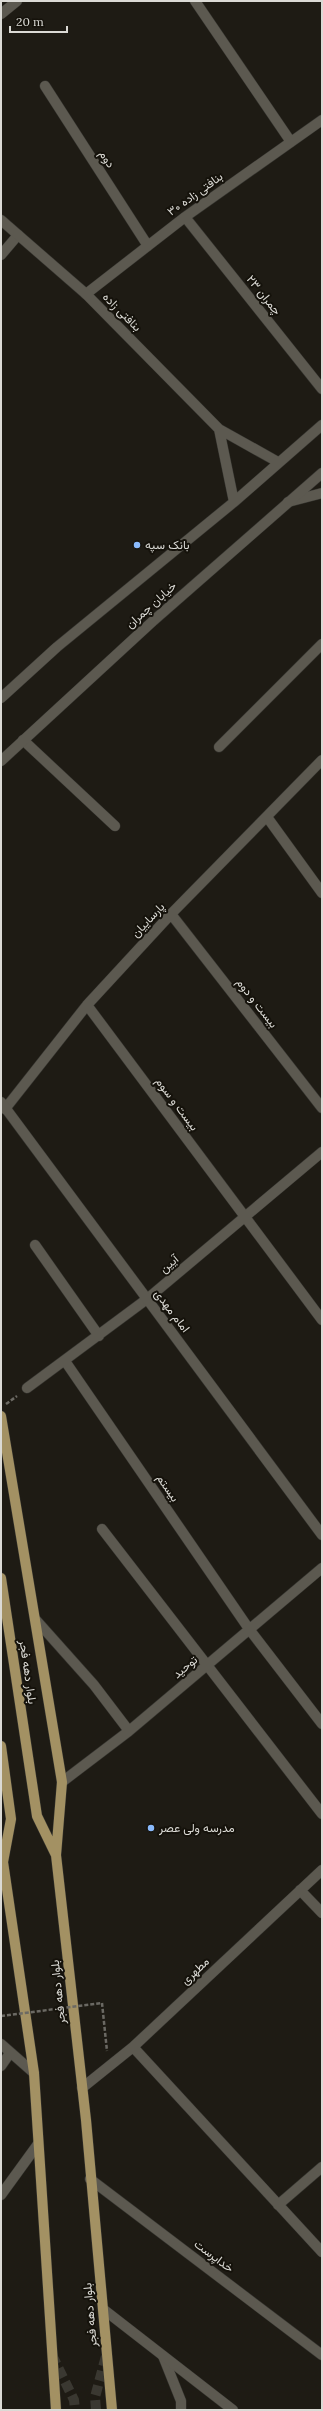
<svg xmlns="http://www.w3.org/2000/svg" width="323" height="2411" font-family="Lora,Vazirmatn,serif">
  <rect width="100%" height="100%" fill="#1e1b14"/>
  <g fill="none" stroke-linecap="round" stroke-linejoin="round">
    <path stroke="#3a3831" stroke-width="10" stroke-dasharray="10 5" stroke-linecap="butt" d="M52 2355 74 2400 75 2410
      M96 2410 95 2397 106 2356"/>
    <defs>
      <path id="service" d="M163 2356 181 2401V2410"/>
      <path id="minor" d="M195 1 291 142
        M1 14 17 1
        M45 86 148 246
        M185 217 322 389
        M1 255 18 235
        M86 294 185 217 322 120
        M23 740 115 826
        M219 747 322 644
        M267 817 322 893
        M171 914 322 1108
        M87 1005 322 1320
        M5 1109 87 1005 171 914 322 760
        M35 1245 99 1336
        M65 1361 249 1629 322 1724
        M27 1388 147 1299 322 1152
        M102 1529 322 1814
        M36 1620 94 1685 129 1731
        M62 1782 129 1731 322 1568
        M300 1890 322 1913
        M1 2044 34 2073
        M133 2047 322 2252
        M1 2066 10 2053
        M82 2088 133 2047 322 1870
        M90 2179 322 2355
        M1 2195 38 2144
        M278 2205 322 2167
        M103 2309 233 2410"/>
      <path id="tertiary" d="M288 502 322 493"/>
      <path id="secondary" d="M1 220 86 294 219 429 278 462
        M219 429 234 502
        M1 698 57 647 234 502 322 425
        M1 761 153 621 322 473
        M1 1102 322 1535"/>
      <path id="primary" d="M1 1416 62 1782 56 1855
        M1 1578 37 1816 56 1855 86 2120 112 2410
        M1 1746 11 1819 3 1862 34 2073 56 2410"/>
    </defs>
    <use href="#service" stroke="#363530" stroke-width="11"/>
    <use href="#minor" stroke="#363530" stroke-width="11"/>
    <use href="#tertiary" stroke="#363530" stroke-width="11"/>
    <use href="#secondary" stroke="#363530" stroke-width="11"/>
    <use href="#primary" stroke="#363530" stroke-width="11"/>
    <path stroke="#6b6963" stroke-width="2.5" stroke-dasharray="4 2" stroke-linecap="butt" d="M6 1404 17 1396
      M102 2003 107 2051"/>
    <use href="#service" stroke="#5c5950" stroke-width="10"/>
    <use href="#minor" stroke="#5c5950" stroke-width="10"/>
    <use href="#tertiary" stroke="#5c5950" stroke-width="10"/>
    <use href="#secondary" stroke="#5c5950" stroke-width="10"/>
    <use href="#primary" stroke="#a39163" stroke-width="10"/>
    <path stroke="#6b6963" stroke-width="2.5" stroke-dasharray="4 2" stroke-linecap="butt" d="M1 2016 102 2003"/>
  </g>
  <g fill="#8abafc" stroke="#15120b" stroke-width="1.5">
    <circle cx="137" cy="545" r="4"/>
    <circle cx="151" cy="1828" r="4"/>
  </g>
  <g text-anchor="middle" stroke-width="4" stroke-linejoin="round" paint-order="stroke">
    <g font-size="12" fill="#dbdad5" stroke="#15120b">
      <text transform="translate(107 159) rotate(57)" y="4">دوم</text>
      <text transform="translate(195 194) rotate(-36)" y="4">بنافتی زاده ۳۰</text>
      <text transform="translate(264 295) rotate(51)" y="4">چمران ۲۳</text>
      <text transform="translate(122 312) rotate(45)" y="4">بنافتی زاده</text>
      <text transform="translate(151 605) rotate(-42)" y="4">خیابان چمران</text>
      <text transform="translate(148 920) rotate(-47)" y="4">پارساییان</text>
      <text transform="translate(257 1003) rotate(52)" y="4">بیست و دوم</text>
      <text transform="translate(177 1104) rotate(53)" y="4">بیست و سوم</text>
      <text transform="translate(169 1264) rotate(-40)" y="4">آیین</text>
      <text transform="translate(172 1311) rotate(53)" y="4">امام مهدی</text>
      <text transform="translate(168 1488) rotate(56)" y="4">بیستم</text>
      <text transform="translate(185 1667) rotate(-40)" y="4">توحید</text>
      <text transform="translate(28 1672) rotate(82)" y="4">بلوار دهه فجر</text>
      <text transform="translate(195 1971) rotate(-43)" y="4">مطهری</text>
      <text transform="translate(58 1992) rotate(-96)" y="4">بلوار دهه فجر</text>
      <text transform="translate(214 2256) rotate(37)" y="4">خداپرست</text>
      <text transform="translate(90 2315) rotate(-95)" y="4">بلوار دهه فجر</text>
    </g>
    <g font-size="12" fill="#dbdad5" stroke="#15120b" text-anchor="start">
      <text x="145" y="549">بانک سپه</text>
      <text x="159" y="1832">مدرسه ولی عصر</text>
    </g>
  </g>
  <rect width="323" height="2411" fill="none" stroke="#dbdad5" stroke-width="4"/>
  <path d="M10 26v6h57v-6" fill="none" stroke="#dbdad5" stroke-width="2"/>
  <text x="16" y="26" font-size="12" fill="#dbdad5" stroke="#15120b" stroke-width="3" paint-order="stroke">20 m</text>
</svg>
